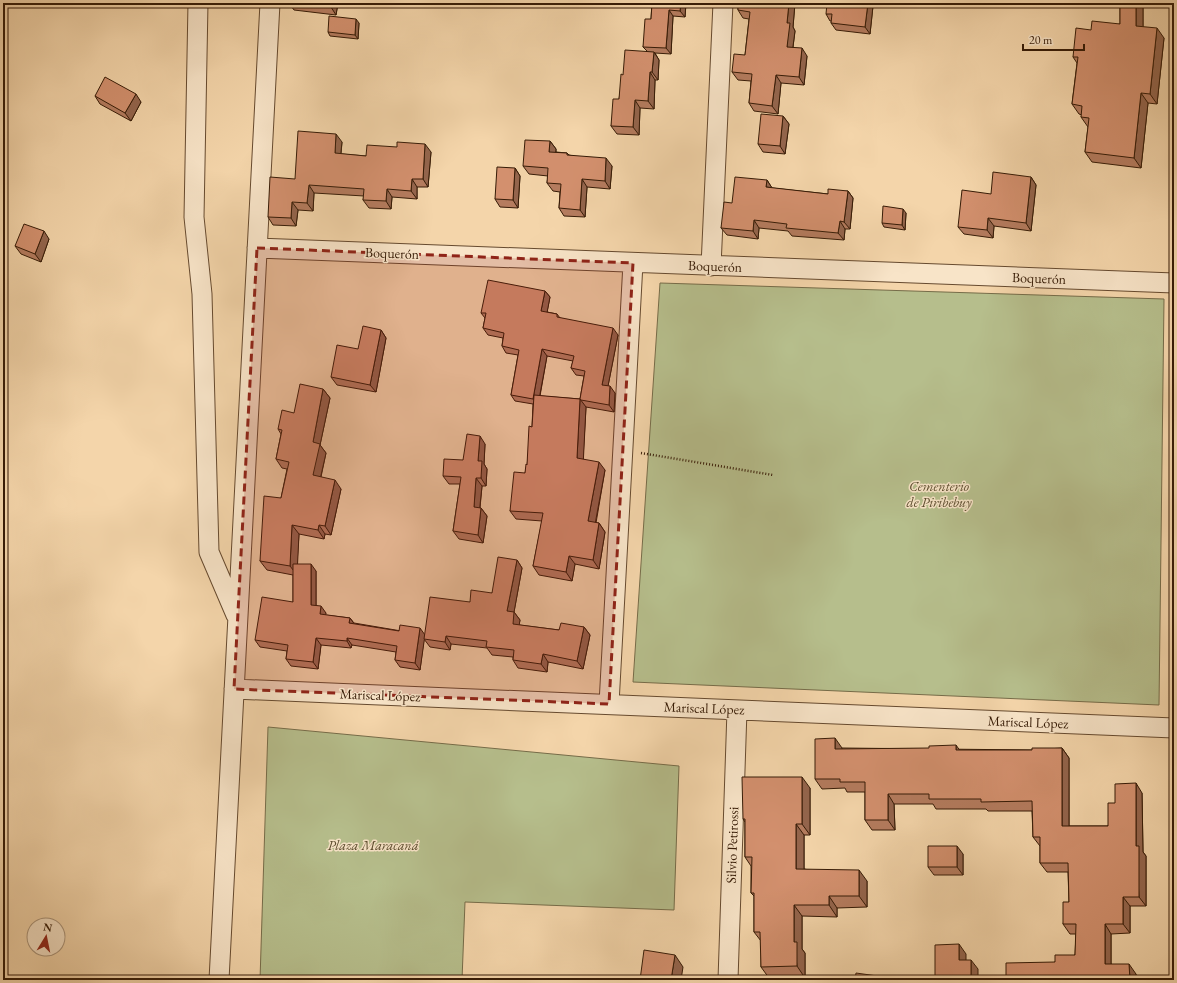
<svg xmlns="http://www.w3.org/2000/svg" width="1177" height="983" font-family="'EB Garamond',serif">
  <rect width="100%" height="100%" fill="#f4d5aa"/>
  <filter id="stains"><feTurbulence type="fractalNoise" baseFrequency=".005" numOctaves="4"/><feColorMatrix values="0 0 0 0 .2 0 0 0 0 .09 0 0 0 0 .02 0 0 0 .5 -.17"/></filter>
  <radialGradient id="worn" r=".72"><stop offset=".6" stop-color="#630" stop-opacity="0"/><stop offset="1" stop-color="#630" stop-opacity=".3"/></radialGradient>
  <path fill="#b6be8c" stroke="#766c49" d="M660 283 1164 299 1159 705 633 682Z
    M268 727 679 766 674 910 465 902 462 980H260Z"/>
  <g fill="none" stroke-linecap="round" stroke-linejoin="round">
    <defs>
      <path id="street" d="M198 3 194 217 202 294 209 552 236 615
        M257 248 1174 283
        M711 266 723 3
        M234 689 1174 728
        M609 704 633 263
        M219 980 270 3
        M728 980 737 710"/>
    </defs>
    <use href="#street" stroke="#664a2f" stroke-width="21"/>
    <path stroke="#361b06" stroke-width="2.5" stroke-dasharray="1 2" stroke-linecap="butt" d="M641 453 773 475"/>
    <use href="#street" stroke="#f8e4c8" stroke-width="19"/>
  </g>
  <path fill="#b57c5f" stroke="#361b06" fill-rule="evenodd" d="M289 3H338L336 15 294 10Z
    M652 3H686L685 17 673 16 671 54 655 53 659 60 658 80H655L654 109 640 108 639 135 617 134 611 126 619 99 623 75 647 51 643 47 651 19Z
    M738 3H795L793 27 795 31 793 47 807 56 804 85 781 83 778 114 754 111 749 103 751 81 738 80 732 72 745 55 749 19 743 18 738 10Z
    M1120 3H1143V27L1164 38 1157 104 1148 103 1141 168 1092 162 1085 152 1088 127 1081 117 1082 115 1079 114 1072 104 1077 63 1073 57 1091 30 1120 24Z
    M873 6 870 34 836 30 831 23 832 21H830L826 14Z
    M359 23 358 39 330 36 328 32Z
    M95 96 141 102 131 121 100 104Z
    M783 116 789 124 785 154 763 152 758 144Z
    M550 141 556 149V152L567 153 569 155 612 166 610 189 587 187 585 217 564 216 559 208 560 192 553 191 547 183 548 176 529 174 523 166Z
    M342 142 341 154 366 156 431 152 428 187H417V199L392 197 391 209 369 208 363 200 364 196 314 193 313 211 298 210 296 226 273 225 268 217 295 179Z
    M515 168 520 176 518 208 500 207 495 199Z
    M1031 177 1036 185 1031 231 994 226 993 238 964 234 958 227 991 194Z
    M767 180 772 188 828 194 848 191 853 198 850 229H845L844 240 792 236 788 231 759 228 758 239 727 235 721 228 732 203Z
    M906 213 905 230 884 227 882 223Z
    M49 239 41 262 21 254 15 246Z
    M545 291 550 297 547 312 557 314 560 318 618 335 608 386 615 393 614 412 586 407 583 459 605 470 596 523H599L605 532 599 569 575 564 572 581 539 575 533 566 542 521 516 519 510 511 525 473 527 465 532 427 533 404 515 401 511 395 518 355 506 353 502 346 503 338 488 335 483 328 485 318 481 313ZM547 356 573 361 571 368 576 375 584 376 580 399 540 396Z
    M381 330 386 338 376 392 337 385 331 377 358 349Z
    M323 389 330 398 320 445 326 453 321 477 341 489 331 535 325 534 324 539 299 534 297 564 316 571V605L326 613 325 615 350 618 354 623 425 635 470 602 492 593 517 560 522 568 514 612 520 620 519 625 559 630 584 627 590 635 583 669 548 662 547 672 518 668 513 660V657L492 655 487 648 451 644 450 650 430 647 424 639 420 670 400 667 395 660 396 652 352 645 351 648 321 645 318 669 291 666 286 659 287 651 260 647 255 640 293 602V575L267 570 260 561 281 498 287 469 282 468 276 459 281 434 278 429Z
    M485 444 484 464 487 469 486 486H482L480 508H481L487 516 483 543 459 539 453 531 460 484H449L443 476 463 460Z
    M842 748 1032 750 1062 748 1069 758V826H1108L1115 803 1142 793 1143 852 1146 856V906H1130V933L1111 934V964L1136 974V980H1006L1055 962 1075 955 1076 934H1070L1063 924 1069 902 1068 872H1047L1040 863V846L1033 837 1032 811H988L986 809H936L933 804H894L895 830H872L865 820V792H847L845 788 822 789 815 779Z
    M810 788V835H804V869L867 881V907L837 908V917L802 916V949L805 953V978H769L761 967V941L754 932V896L751 893V866L745 857V822L743 819Z
    M963 854V875H934L928 867Z"/>
  <path fill="#94654d" stroke="#361b06" d="M331 3H338L336 15 331 7Z
    M681 3H686L685 17 680 11Z
    M789 3H795L793 27 795 31 792 54 787 47V23Z
    M868 3H871L873 6 870 34 865 27Z
    M1136 3H1143V36L1136 26Z
    M669 10 673 16 671 54 666 48Z
    M356 19 359 23 358 39 355 35Z
    M1157 28 1164 38 1157 104 1150 94Z
    M802 48 807 56 804 85 799 77Z
    M654 52 659 60 658 80 652 72Z
    M650 72 655 80 654 109 648 101Z
    M776 75 781 83 778 114 772 106Z
    M1141 93 1148 103 1141 168 1134 158Z
    M136 94 141 102 131 121 125 113Z
    M635 100 640 108 639 135 633 127Z
    M783 116 789 124 785 154 780 146Z
    M336 134 342 142 340 161 335 153Z
    M550 141 556 149 555 160 549 152Z
    M425 144 431 152 428 187 423 179Z
    M606 158 612 166 610 189 605 181Z
    M515 168 520 176 518 208 513 200Z
    M1031 177 1036 185 1031 231 1026 223Z
    M412 179 417 187V199L411 191Z
    M582 179 587 187 585 217 580 210Z
    M767 180 772 188 766 187Z
    M309 185 314 193 313 211 307 203Z
    M387 189 392 197 391 209 386 201Z
    M848 191 853 198 850 229 844 222Z
    M292 202 298 210 296 226 291 218Z
    M903 209 906 213 905 230 902 225Z
    M988 218 994 226 993 238 987 230Z
    M754 220 759 228 758 239 753 231Z
    M840 221 845 229 844 240 838 233Z
    M44 231 49 239 41 262 35 254Z
    M545 291 550 297 546 318 541 311Z
    M613 328 618 335 607 391 602 385Z
    M381 330 386 338 376 392 370 385Z
    M542 349 547 356 538 405 533 399Z
    M610 386 615 393 614 412 609 405Z
    M323 389 330 398 320 445 326 453 319 484 313 475V442Z
    M580 399 586 407 583 467 577 458Z
    M480 436 485 444 484 464 487 469 486 486 481 478 478 461Z
    M599 462 605 470 594 530 588 521Z
    M476 478 482 486 479 515 474 507Z
    M335 480 341 489 331 535 325 526Z
    M481 508 487 516 483 543 478 535Z
    M599 523 605 532 599 569 593 560Z
    M292 525 299 534 297 575 290 566Z
    M319 525 325 534 324 539 318 530Z
    M569 556 575 564 572 581 566 572Z
    M517 560 522 568 514 612 520 620 518 632 513 624 507 611Z
    M311 564 316 571V612L311 605Z
    M321 606 326 613 324 621 320 614Z
    M350 618 355 625 349 623Z
    M584 627 590 635 583 669 577 661Z
    M420 628 425 635 420 670 415 663Z
    M446 636 451 644 450 650 445 642Z
    M316 638 321 645 318 669 313 662Z
    M347 638 352 645 351 648 347 641Z
    M543 654 548 662 547 672 541 664Z
    M835 738 842 748V758L835 749Z
    M956 745 963 755 956 750Z
    M1062 748 1069 758V836L1062 826Z
    M802 777 810 788V835L802 824Z
    M1136 783 1142 793 1143 852 1146 856V906L1139 897 1136 846Z
    M888 794 894 804 895 830 888 820Z
    M796 824 804 835V880L796 869Z
    M957 846 963 854V875L957 867Z
    M859 870 867 881V907L859 896Z
    M829 896 837 908V917L829 905Z
    M1123 897 1130 906V933L1123 924Z
    M794 905 802 916V949L805 953V978L797 966 794 942Z
    M1105 924 1111 934V974L1105 964Z
    M959 944 966 954V969L959 960Z
    M675 955 683 967 681 980H671Z
    M971 960 978 969V980H971Z
    M1129 964 1136 974V980H1130Z"/>
  <path fill="#d3906e" stroke="#361b06" d="M294 3H331V7Z
    M652 3H681L680 11 669 10 666 48 643 47 645 19H651Z
    M738 3H789L787 23H790L787 47 802 48 799 77 776 75 772 106 749 103 752 74 732 72 734 54 745 55 750 12 738 10Z
    M827 3H868L865 27 831 23 832 14H826Z
    M1120 3H1136V26L1157 28 1150 94 1141 93 1134 158 1085 152 1089 118 1081 117 1082 106 1072 104 1078 57H1073L1076 28 1091 30 1092 21 1120 24Z
    M329 16 356 19 355 35 328 32Z
    M625 50 654 52 652 72H650L648 101 635 100 633 127 611 126 613 99H619L621 74 623 75Z
    M105 77 136 94 125 113 95 96Z
    M761 114 783 116 780 146 758 144Z
    M298 131 336 134 335 153 366 156 367 145 397 147V142L425 144 423 179H412L411 191 387 189 386 201 363 200 364 189 309 185 307 203 292 202 291 218 268 217 270 177 295 179Z
    M525 140 550 141 549 152 567 153V155L606 158 605 181 582 179 580 210 559 208 561 184 547 183 548 168 523 166Z
    M497 167 515 168 513 200 495 199Z
    M993 172 1031 177 1026 223 988 218 987 230 958 227 962 190 991 194Z
    M735 177 767 180 766 187 828 194V189L848 191 844 222 840 221 838 233 786 228 787 224 754 220 753 231 721 228 724 202 732 203Z
    M883 206 903 209 902 225 882 223Z
    M24 224 44 231 35 254 15 246Z
    M488 280 545 291 541 311 557 314V317L613 328 602 385 610 386 609 405 581 400 580 399 585 371 571 368 574 356 542 349 533 399 511 395 519 350 502 346 504 333 483 328 486 313H481Z
    M363 326 381 330 370 385 331 377 337 345 358 349Z
    M300 384 323 389 313 442 320 444 313 475 335 480 325 526 319 525 318 530 292 525 290 566 260 561 264 496 281 498 289 462 276 459 282 430 278 429 282 410 294 413Z
    M534 395 580 399 577 458 599 462 588 521 599 523 593 560 569 556 566 572 533 566 543 513 510 511 514 472 525 473 526 464 527 465 529 426 532 427Z
    M467 434 480 436 478 461H482L481 478H476L474 507 481 508 478 535 453 531 461 477 443 476 444 459 463 460Z
    M498 557 517 560 507 611 514 612 513 624 559 630 561 623 584 627 577 661 543 654 541 664 513 660 514 650 486 647 487 641 446 636 445 642 424 639 430 597 470 602 471 590 492 593Z
    M293 564H311V605L321 606 320 614 350 618 349 623 399 631 400 625 420 628 415 663 395 660 397 646 347 638V641L316 638 313 662 286 659 288 645 255 640 262 597 293 602Z
    M835 738V749L929 748V746L956 745V750H1032V748H1062V826H1108V803H1115V784L1136 783V846H1139V897H1123V924H1105V964H1129L1130 980H1006V963L1055 962V955H1075L1076 924H1063V902H1069L1068 863H1040V837H1033L1032 801 981 802V799H929V794H888V820H865V782H840V779H815V739Z
    M742 777H802V824H796V869L859 870V896H829V905H794V942H797V966L761 967 760 932H754V893H751L752 857H745V819H743Z
    M928 846H957V867H928Z
    M959 944V960H971V980H935V945Z
    M644 950 675 955 671 980H640Z
    M856 973 906 980H855Z"/>
  <path fill="#8f2418" fill-opacity="0.2" stroke="#8f2418" stroke-width="3" stroke-dasharray="8 5" stroke-linejoin="round" d="M257 248 633 263 609 704 234 689Z"/>
  <g text-anchor="middle" stroke-width="3" stroke-linejoin="round" paint-order="stroke">
    <g font-size="14" fill="#361b06" stroke="#f8e4c8">
      <text transform="translate(392 253) rotate(2)" y="5">Boquerón</text>
      <text transform="translate(715 266) rotate(2)" y="5">Boquerón</text>
      <text transform="translate(1039 278) rotate(2)" y="5">Boquerón</text>
      <text transform="translate(380 695) rotate(2)" y="5">Mariscal López</text>
      <text transform="translate(704 708) rotate(2)" y="5">Mariscal López</text>
      <text transform="translate(1028 722) rotate(2)" y="5">Mariscal López</text>
      <text transform="translate(732 845) rotate(-88)" y="5">Silvio Petirossi</text>
    </g>
    <g font-size="14" font-style="italic" fill="#5c4c2e" stroke="#f8e4c8">
      <text x="939" y="491">Cementerio<tspan x="939" dy="16">de Piribebuy</tspan></text>
      <text x="373" y="850">Plaza Maracaná</text>
    </g>
  </g>
  <rect width="1177" height="983" fill="none" stroke="#f4d5aa" stroke-width="16"/>
  <rect x="4" y="4" width="1169" height="975" fill="none" stroke="#361b06" stroke-width="2"/>
  <rect x="8" y="8" width="1161" height="967" fill="none" stroke="#361b06"/>
  <g transform="translate(46 937) rotate(10)"><circle r="19" fill="#f8e4c8" stroke="#aa947a"/>
  <path d="M0-3L7 15L0 10L-7 15Z" fill="#8f2418"/>
  <text y="-6" font-size="11" font-weight="bold" text-anchor="middle" fill="#361b06">N</text>
  </g>
  <path d="M1023 44v6h61v-6" fill="none" stroke="#361b06" stroke-width="2"/>
  <text x="1029" y="44" font-size="12" fill="#361b06" stroke="#f8e4c8" stroke-width="3" paint-order="stroke">20 m</text>
  <rect width="100%" height="100%" filter="url(#stains)"/>
  <rect width="100%" height="100%" fill="url(#worn)"/>
</svg>
